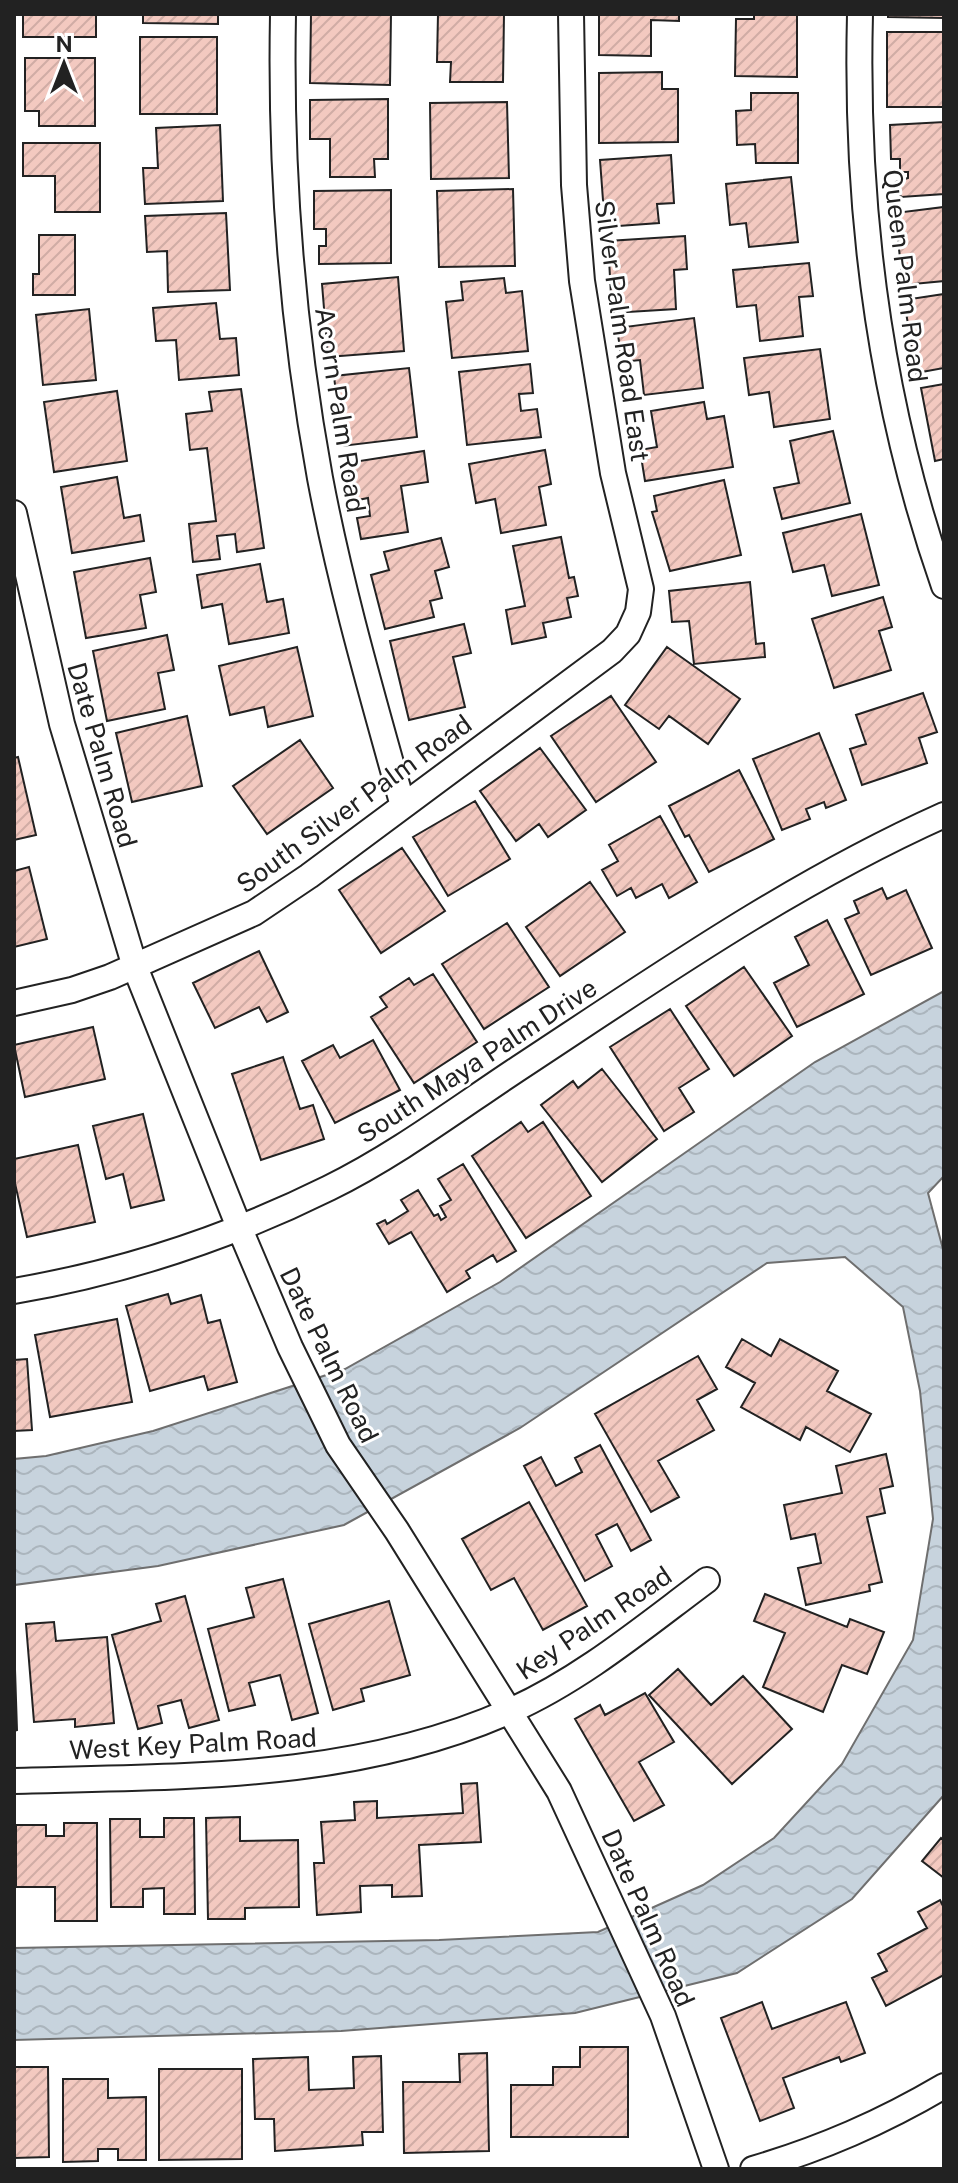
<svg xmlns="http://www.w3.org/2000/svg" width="958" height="2183" font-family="'Public Sans',sans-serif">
  <defs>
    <pattern id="water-waves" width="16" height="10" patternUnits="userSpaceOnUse" patternTransform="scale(2)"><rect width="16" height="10" fill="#c7d3dd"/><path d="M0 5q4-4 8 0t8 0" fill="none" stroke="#abb5bd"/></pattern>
    <pattern id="building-hatch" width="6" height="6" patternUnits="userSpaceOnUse" patternTransform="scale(2)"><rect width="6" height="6" fill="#f3c9c0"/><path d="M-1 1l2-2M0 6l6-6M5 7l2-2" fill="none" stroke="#d0aca5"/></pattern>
  </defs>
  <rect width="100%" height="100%" fill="#fff"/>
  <path fill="url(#water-waves)" stroke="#6f6f6f" stroke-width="2" d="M944 991V1176L928 1193 944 1253V1795L852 1899 737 1973 575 2013 341 2031 14 2040V1948L439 1940 598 1932 703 1885 774 1838 842 1764 913 1640 933 1519 920 1391 903 1307 845 1257 767 1263 520 1428 344 1525 158 1566 14 1585V1459L46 1456 153 1431 345 1369 500 1282 815 1062Z"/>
  <path fill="url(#building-hatch)" stroke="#222" stroke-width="2" d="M23 14H96V37H23Z
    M143 14H218V24L143 23Z
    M311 14H391L390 85 310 83Z
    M438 14H504L503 82H450L451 62H437Z
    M599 14H679V21L651 20V56L599 55Z
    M754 14H797V77L735 76 736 19H754Z
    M888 14H944V18L888 17Z
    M887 32H944V107H887Z
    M140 37H217V114H140Z
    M25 58H95V126H39V111H25Z
    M662 72V89H678V142L599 143V73Z
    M751 93H798V163H756L755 144 737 145 736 111 751 110Z
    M388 99V159H374L375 177H330V139H310V100Z
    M507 102 509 178 431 179 430 103Z
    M944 122V194L901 197 896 182 908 178V172H900V159H891L890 125Z
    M220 125 223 201 145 204 143 168H158L156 128Z
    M23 143H100V212H55V176H23Z
    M671 155 674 203 657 204 659 223 605 227 600 160Z
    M791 177 798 242 749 247 746 223 730 225 726 184Z
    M513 189 515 266 439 267 437 191Z
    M391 190V263L319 264V246H326V229H314V191Z
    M944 207V281L903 285 895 213Z
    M226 213 230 290 168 292 167 251 147 252 145 216Z
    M39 235H75V295H33V274H39Z
    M685 236 687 269 674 270 676 309 612 313 608 241Z
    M809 263 813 296 799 297 803 336 760 341 756 305 737 307 733 270Z
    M398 277 404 351 328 357 322 284Z
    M504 278 506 293 522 291 528 351 452 358 446 302 463 300 461 282Z
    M944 294V368L916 373 904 300Z
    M216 303 220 339 236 338 239 375 179 380 176 340 156 341 153 308Z
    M89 309 96 380 43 385 36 315Z
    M694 318 703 388 644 395 640 360 622 362 617 328Z
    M820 349 830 419 774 427 769 392 749 395 744 358Z
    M530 364 533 393 519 394 521 411 537 409 541 437 467 445 459 372Z
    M409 368 417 437 342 446 334 376Z
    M944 384V459L935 461 921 388Z
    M241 389 264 548 237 552 235 534 217 536 220 559 193 562 189 524 216 521 207 448 190 450 186 414 212 411 209 392Z
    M117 391 127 461 54 472 44 402Z
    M704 402 707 419 724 416 733 467 645 481 640 450 657 447 651 411Z
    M833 431 850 503 782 519 774 488 799 483 790 441Z
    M545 450 551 484 539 487 546 525 501 533 495 499 476 503 469 464Z
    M424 451 428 482 401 486 408 532 361 539 357 518 370 516 368 498 353 501 347 463Z
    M117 477 124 518 140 515 144 541 72 553 61 487Z
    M724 480 741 555 670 571 652 512 657 511 654 496Z
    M861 514 879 585 832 596 824 565 793 572 783 533Z
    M561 537 569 578 574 577 578 596 567 598 571 617 543 623 546 637 512 644 506 610 525 606 513 546Z
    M441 538 449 567 435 571 442 598 430 601 434 617 385 629 371 575 389 570 384 552Z
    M150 558 156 592 140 595 146 628 86 638 74 572Z
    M260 564 267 602 283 599 289 633 229 644 222 604 202 608 197 575Z
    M750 582 756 644 764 643 765 657 694 664 689 621 672 622 669 591Z
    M883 597 892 627 879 631 891 670 834 688 812 619Z
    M464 624 471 653 453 657 465 707 409 720 390 641Z
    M167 635 174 670 158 673 165 709 107 721 93 651Z
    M297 647 313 716 268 727 264 707 230 715 219 666Z
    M667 647 740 699 708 744 669 716 659 729 625 705Z
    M923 693 937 732 919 738 927 763 862 785 850 749 866 744 856 715Z
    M611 696 656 762 596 802 551 736Z
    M187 716 202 786 132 802 116 733Z
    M819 733 846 800 826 808 824 802 806 809 810 819 782 830 753 759Z
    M300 740 333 788 267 834 233 786Z
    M540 748 586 810 548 837 539 824 516 841 480 791Z
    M18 757 36 835 14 840V758Z
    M739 770 774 839 709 872 689 835 685 837 669 806Z
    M475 801 510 859 448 896 413 837Z
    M660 816 697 882 669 898 662 884 636 898 631 888 617 896 602 870 618 861 609 845Z
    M402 848 445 911 381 953 339 890Z
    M29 867 47 939 14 947V871Z
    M590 882 625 932 560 976 526 927Z
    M882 888 887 899 906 890 932 948 871 975 845 919 859 913 854 901Z
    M827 920 864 994 797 1027 774 983 809 965 795 937Z
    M507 923 549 987 484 1029 442 964Z
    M259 951 288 1012 267 1022 259 1007 215 1028 193 983Z
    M744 967 792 1036 734 1076 686 1006Z
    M433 974 477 1042 414 1083 371 1017 387 1007 380 997 409 978 414 985Z
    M670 1009 709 1069 679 1088 694 1112 664 1131 610 1047Z
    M93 1027 105 1079 25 1097 14 1045Z
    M373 1040 400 1090 335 1123 302 1061 333 1045 340 1058Z
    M283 1057 300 1109 313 1105 324 1139 261 1160 232 1074Z
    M602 1069 657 1139 602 1182 541 1105 573 1081 578 1088Z
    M143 1114 164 1200 131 1208 123 1174 106 1179 93 1126Z
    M521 1122 528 1132 543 1122 591 1196 526 1238 472 1156Z
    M78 1145 95 1222 27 1237 14 1179V1159Z
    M463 1164 516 1251 497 1262 493 1255 466 1271 470 1278 447 1292 411 1232 389 1244 377 1224 385 1220 387 1224 408 1211 401 1200 418 1190 434 1216 438 1214 441 1220 446 1217 440 1206 451 1200 438 1179Z
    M168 1294 171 1304 201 1295 208 1323 220 1320 237 1382 208 1390 204 1376 150 1391 126 1306Z
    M117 1319 132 1402 50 1417 35 1335Z
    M742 1339 771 1356 780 1339 838 1371 827 1391 871 1414 850 1452 806 1427 800 1440 741 1407 755 1383 726 1367Z
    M698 1356 717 1389 697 1400 714 1430 658 1461 679 1497 651 1512 595 1414Z
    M27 1359 32 1430 14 1431V1360Z
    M600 1445 651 1540 631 1551 617 1524 596 1535 612 1566 585 1581 524 1466 541 1457 556 1486 582 1472 575 1458Z
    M886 1454 893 1486 880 1489 885 1513 867 1517 882 1582 869 1585 870 1591 806 1605 798 1568 821 1563 815 1534 791 1539 784 1505 842 1493 836 1466Z
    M529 1502 587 1606 543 1630 514 1578 491 1590 462 1539Z
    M283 1579 318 1713 292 1720 280 1675 249 1683 255 1705 229 1711 208 1629 254 1617 246 1588Z
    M765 1594 847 1627 850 1619 884 1632 867 1674 842 1665 823 1712 763 1687 785 1633 754 1621Z
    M185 1596 219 1720 189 1728 181 1700 158 1706 162 1723 138 1729 112 1635 161 1621 156 1604Z
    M389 1601 410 1675 361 1689 364 1701 333 1710 309 1624Z
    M54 1622 56 1641 107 1637 114 1723 75 1727V1719L34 1722 26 1624Z
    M14 1639 17 1730 14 1731Z
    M678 1669 711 1705 743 1676 792 1729 732 1784 649 1695Z
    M645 1693 674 1742 639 1762 664 1805 634 1821 575 1719 600 1705 605 1715Z
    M477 1783 481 1842 419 1845 422 1896 392 1897V1885L360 1886 361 1912 317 1915 314 1863H324L321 1822 355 1820 354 1802 377 1801V1818L463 1813 461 1784Z
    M240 1817V1841L298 1840 299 1907 245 1908V1919H208L206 1818Z
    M164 1818H194L195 1914H164V1888L143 1889V1907H111L110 1819H140V1837H164Z
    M64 1823H97V1921H55V1887H16V1825H46V1836H64Z
    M941 1838 944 1841V1878L922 1861Z
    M940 1900 944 1908V1975L886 2006 872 1978 887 1971 878 1954 927 1928 918 1912Z
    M762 2002 772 2029 846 2002 865 2053 841 2062 839 2057 783 2078 794 2108 760 2121 721 2018Z
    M580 2047H628V2137H511V2085H553V2067H580Z
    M487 2053 489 2151 404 2153 403 2082H460L459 2054Z
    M381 2056 383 2132H362L363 2145 275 2151 274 2119H255L253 2059 308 2057 309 2090 354 2088 353 2057Z
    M14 2067H48L49 2157 14 2158Z
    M159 2069H242V2159L159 2160Z
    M63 2079H108V2098L146 2097V2160H118V2149H98V2161L63 2162Z"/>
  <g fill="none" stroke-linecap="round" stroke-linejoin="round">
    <defs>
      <path id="minor" d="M283 14C280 169 292 325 320 478 341 589 373 698 403 806
        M860 14C855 207 880 403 944 586
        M14 513 62 724 135 967 239 1227 290 1347 338 1445 397 1531 559 1791 663 2016 716 2169
        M14 1003 72 990 110 977 254 913 309 876 612 651 628 634 638 612 641 589 613 473 582 281 574 185 571 14
        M14 1291C125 1272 228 1238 329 1188 394 1156 453 1112 513 1072 653 980 790 884 944 815
        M14 1781C183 1776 352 1781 510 1711 582 1679 645 1626 707 1580
        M753 2169C823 2148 881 2123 944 2086"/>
    </defs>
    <use href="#minor" stroke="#222" stroke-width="28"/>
    <use href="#minor" stroke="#fff" stroke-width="24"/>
  </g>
  <g text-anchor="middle" stroke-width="6" stroke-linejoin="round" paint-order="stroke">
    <g font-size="26" fill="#222" stroke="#fff">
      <text transform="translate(905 276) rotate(83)" y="9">Queen Palm Road</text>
      <text transform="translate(622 331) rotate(82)" y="9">Silver Palm Road East</text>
      <text transform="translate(340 410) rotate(81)" y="9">Acorn Palm Road</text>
      <text transform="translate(102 755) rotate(74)" y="9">Date Palm Road</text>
      <text transform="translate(354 804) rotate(-36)" y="9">South Silver Palm Road</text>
      <text transform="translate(477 1061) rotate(-33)" y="9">South Maya Palm Drive</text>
      <text transform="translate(329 1355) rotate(64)" y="9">Date Palm Road</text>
      <text transform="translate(594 1623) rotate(-34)" y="9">Key Palm Road</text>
      <text transform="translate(193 1744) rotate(-3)" y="9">West Key Palm Road</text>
      <text transform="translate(648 1918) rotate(66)" y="9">Date Palm Road</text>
    </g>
  </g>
  <rect width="958" height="2183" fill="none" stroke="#222222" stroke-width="32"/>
  <g transform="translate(64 64)" stroke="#ffffff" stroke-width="6" paint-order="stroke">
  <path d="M0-6L14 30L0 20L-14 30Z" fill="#222222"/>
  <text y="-12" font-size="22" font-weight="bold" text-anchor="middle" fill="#222222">N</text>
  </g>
</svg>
